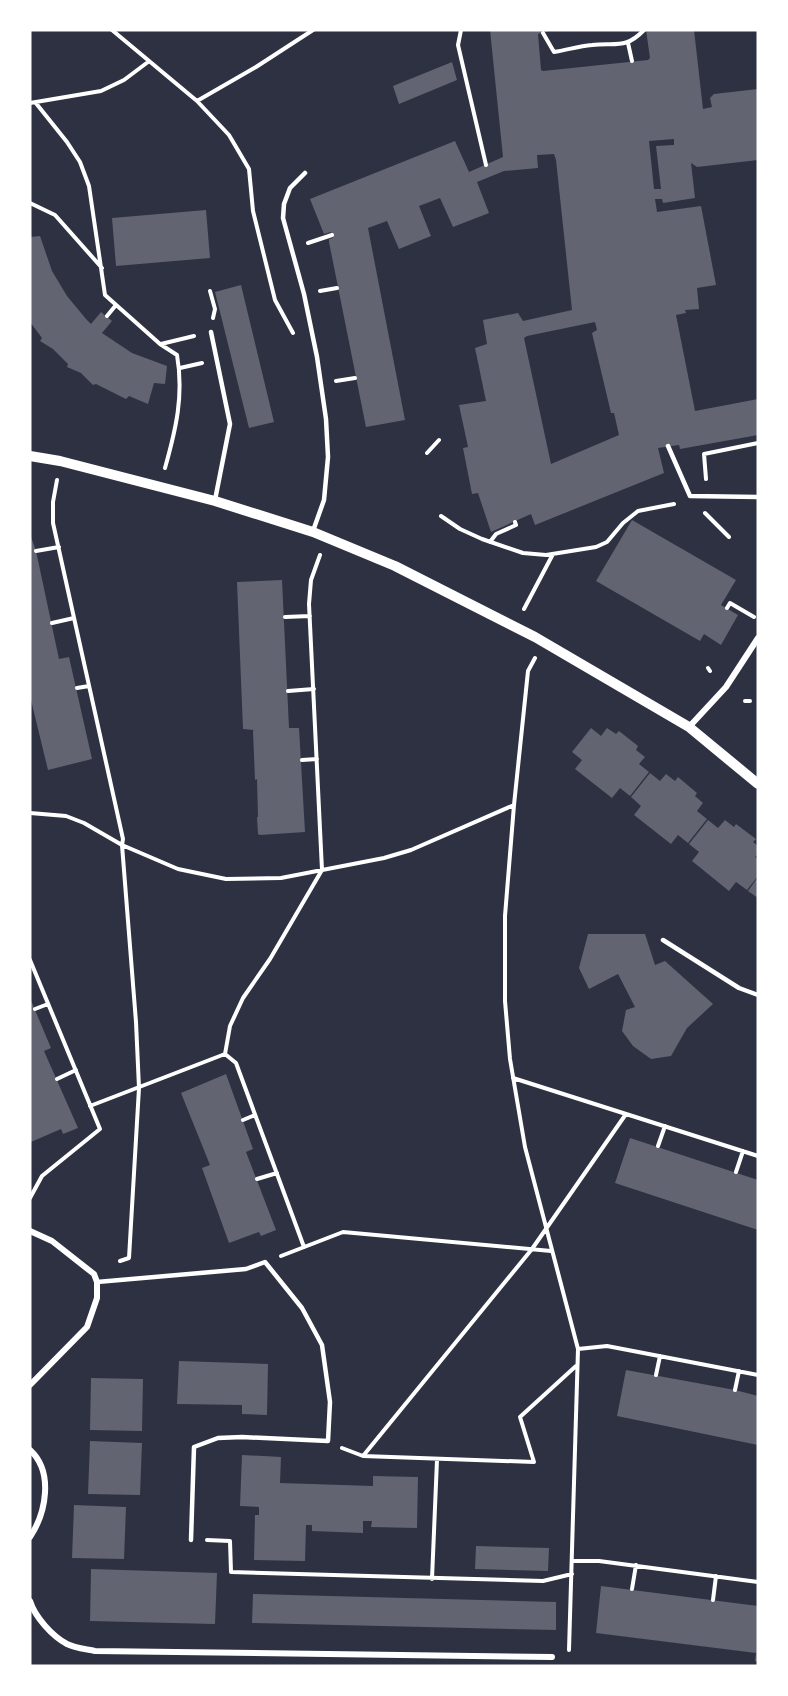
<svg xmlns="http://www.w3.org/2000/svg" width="788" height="1696" font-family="Merriweather,serif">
  <rect width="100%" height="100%" fill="#2d3142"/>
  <path fill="#626471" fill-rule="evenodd" d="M490 30H553L538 34 541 70 543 71 648 60 650 58 646 30H694L703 109 712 107 710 98 714 94 758 89V160L697 167 691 163 695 198 663 203 662 199H655L657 212 701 206 716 285 697 288 699 309 685 310 686 313 676 315 695 411 758 399V435L680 449 679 445 658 448 664 473 535 525 531 514 491 532 478 493 472 494 463 448 468 447 459 405 486 401 475 348 487 344 483 320 518 313 523 321 572 310 556 160 554 154 537 155 538 168 504 171 477 182 489 213 453 227 440 198 419 206 431 236 399 249 387 221 368 228 405 420 366 427 329 242V239L333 238 331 232 324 234 310 199 455 141 469 172 503 157ZM674 139V145L656 146 661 189H654L649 141ZM595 322 597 330 592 333 611 413H614L619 435 551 464 524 338 527 336Z
    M452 62 457 80 399 104 393 86Z
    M206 210 210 258 116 266 112 218Z
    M40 236 52 271 67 296 86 319 91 324 101 312 112 321 102 333 132 353 167 366 165 384 154 383 148 404 129 396 126 399 96 384 93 385 81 373 67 367 68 364 53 349 40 341 42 338 30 322V237Z
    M241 285 274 422 249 428 215 292Z
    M632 520 736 580 721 605 738 615 721 645 704 634 700 641 596 581Z
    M30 534 36 551 59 659 69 657 92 759 48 770 31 700Z
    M282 580 289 728H299L305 832 260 835 258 834 257 817H258L257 779 255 780 253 731 254 730 243 729 237 582Z
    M591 728 601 736 607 728 616 734 619 731 638 746 636 750 645 757 639 764 649 772 630 796 620 788 612 798 575 769 582 760 572 752Z
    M650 773 660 781 666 774 675 781 678 777 697 793 695 796 703 803 697 811 707 819 688 843 678 835 671 844 634 815 641 806 631 797Z
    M708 820 718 828 725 820 734 827 736 824 756 839 753 842 758 846V854L755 857 758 859V876L747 890 736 882 729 891 692 861 699 852 689 844Z
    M758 877V898L748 891Z
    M588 934H645L655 965 665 961 713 1004 687 1028 671 1056 651 1059 633 1046 622 1031 626 1010 635 1007 618 974 589 989 579 968Z
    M30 998 51 1048 44 1051 78 1128 63 1134 61 1129 31 1142Z
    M226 1074 253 1149 246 1152 276 1230 261 1236 259 1232 229 1243 202 1168 210 1165 181 1093Z
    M630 1138 758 1180V1230L615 1183Z
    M179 1361 268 1364 267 1415 242 1414V1405L177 1404Z
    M626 1370 735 1390 758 1396V1445L617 1416Z
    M91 1378 143 1379 142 1431 90 1430Z
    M90 1441 142 1443 140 1495 88 1494Z
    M242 1455 281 1457 280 1483 373 1486V1476L418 1477 417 1528 371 1527 372 1521H363V1533L312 1531V1525H306L305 1561 254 1560 255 1515H259V1507L240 1506Z
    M74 1505 126 1507 124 1559 72 1558Z
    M476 1546 549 1548 548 1571 475 1569Z
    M91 1569 217 1573 215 1624 90 1621Z
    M601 1586 758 1606V1662L755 1661 756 1653 596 1633Z
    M253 1594 556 1602V1630L252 1623Z"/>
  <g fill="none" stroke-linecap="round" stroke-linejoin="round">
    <path stroke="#fff" stroke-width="4" d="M112 30 197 101 229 135 249 169 253 211 275 300 293 333
      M461 30 458 45 486 165
      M543 33 554 52C567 50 579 46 592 45 615 42 625 50 644 30
      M628 43 632 61
      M197 101 256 67 313 30
      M35 102 67 142 80 162 89 186 105 295 160 344 177 355C184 395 176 429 165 468
      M30 103 101 91 124 80 148 62
      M30 203 55 215 102 268
      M308 243 332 235
      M210 291 215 309 213 318
      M320 291 337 288
      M107 316 116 305
      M161 344 194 336
      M180 368 202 363
      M336 381 355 378
      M427 453 439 440
      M706 479 704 454 758 443
      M57 480 53 502V523L123 839 122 845 136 1022 139 1088 129 1258 120 1261
      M705 513 729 537
      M441 516 460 529 482 539 523 553 546 555 596 547 607 542 623 523 638 511 674 504
      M490 542 496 534 516 525 515 522
      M36 551 59 547
      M727 608 730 603 754 617
      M524 609 553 554
      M285 617 310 616
      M52 623 74 618
      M535 658 528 671 514 805 505 916V1001L510 1059 525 1147 578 1349 569 1650
      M708 668 710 671
      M77 688 89 686
      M288 691 314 689
      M745 701H750
      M302 760 317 759
      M30 813 66 816 84 823 122 845 178 869 226 879 281 878 384 858 411 850 514 805
      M30 960 100 1129 42 1176 30 1198
      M35 1009 48 1004
      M225 1054 236 1063 304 1247
      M513 1078 758 1156
      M57 1079 76 1070
      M90 1106 225 1054 230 1026 243 998 270 959 322 870 309 604 311 580 320 555
      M243 1120 255 1115
      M658 1146 665 1126
      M736 1172 743 1151
      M257 1179 277 1173
      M281 1256 343 1232 551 1251
      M578 1349 607 1346 758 1375
      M656 1375 660 1356
      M735 1390 739 1371
      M342 1448 363 1456 534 1462 520 1417 576 1366
      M363 1456 532 1249 626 1114
      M207 1540 230 1541 231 1572 543 1581 572 1574
      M573 1561H599L758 1582
      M432 1579 437 1460
      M632 1589 636 1565
      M713 1600 716 1576"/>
    <path stroke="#fff" stroke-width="4.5" d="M305 173 290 188 284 204 283 218 304 294 317 357 326 419 328 457 324 500 313 531
      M211 332 230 424 215 500
      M668 446 690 496 758 497
      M663 940 739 988 758 995
      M97 1282 246 1269 265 1262 302 1308 322 1345 330 1402 328 1441 242 1437 218 1438 194 1447 191 1540"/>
    <path stroke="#fff" stroke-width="6" d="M689 727 726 687 758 638
      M30 1231 52 1241 94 1274 97 1282V1298L87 1327 30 1385
      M30 1450C54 1472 46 1513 30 1537
      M30 1601C35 1617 52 1636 67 1644 75 1648 86 1649 95 1651L552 1657"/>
    <path stroke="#fff" stroke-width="10" d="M30 456 60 461 215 501 313 532 395 566 535 637 689 727 758 784"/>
  </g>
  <rect width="788" height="1696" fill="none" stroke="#ffffff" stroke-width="63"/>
</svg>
